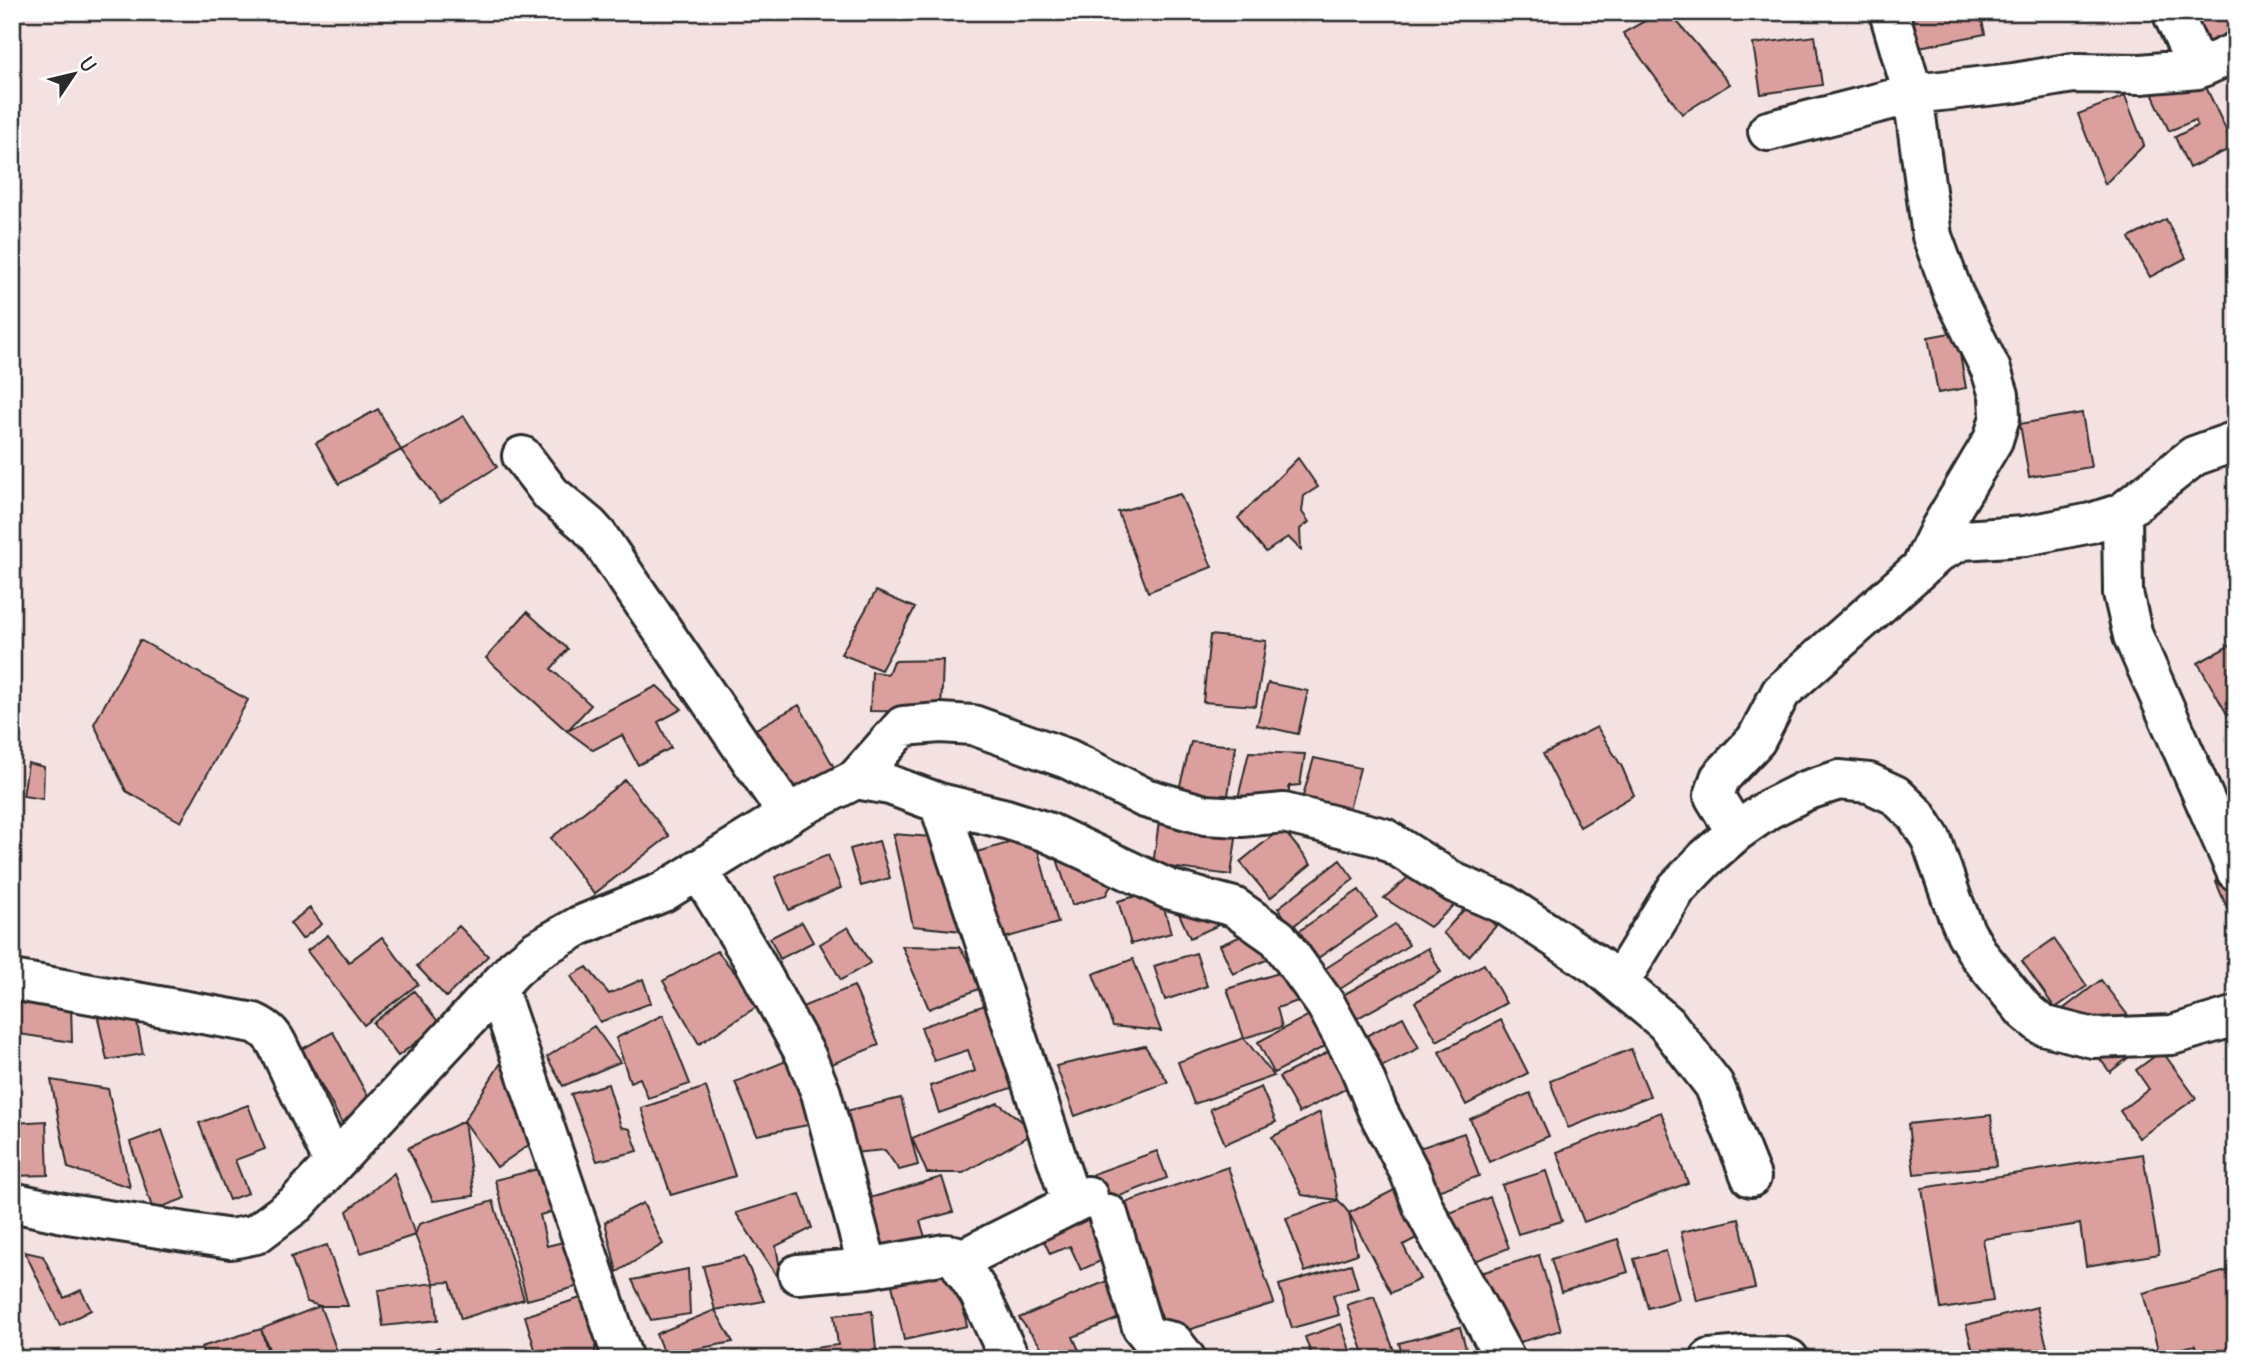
<svg xmlns="http://www.w3.org/2000/svg" width="2248" height="1371" font-family="Delius,sans-serif">
  <rect width="100%" height="100%" fill="#f4e2e2"/>
  <filter id="ink" filterUnits="userSpaceOnUse"><feTurbulence type="fractalNoise" baseFrequency=".0143" numOctaves="2"/><feDisplacementMap in="SourceGraphic" scale="14" xChannelSelector="R" yChannelSelector="G"/><feConvolveMatrix kernelMatrix="1 2 1 2 8 2 1 2 1" color-interpolation-filters="sRGB"/></filter>
  <g filter="url(#ink)">
    <path fill="#dba09e" stroke="#2b2b2b" stroke-width="2" d="M1661 12H1669L1730 84 1682 114 1623 33Z
      M1902 12H1980L1985 34 1909 49Z
      M2186 12H2236V40L2201 53Z
      M1815 36 1822 85 1761 94 1753 44Z
      M2199 72 2234 147 2189 168 2175 137 2197 126 2195 120 2169 131 2152 93Z
      M2125 96 2144 145 2105 184 2078 114Z
      M2166 219 2186 258 2150 277 2129 238Z
      M1956 332 1966 388 1938 393 1928 337Z
      M378 409 401 450 339 484 316 443Z
      M2082 413 2091 467 2029 477 2020 424Z
      M464 416 497 467 440 503 401 450Z
      M1298 458 1318 487 1304 496 1302 512 1309 522 1300 529 1301 550 1288 537 1266 552 1238 518Z
      M1180 494 1212 567 1148 592 1118 512Z
      M876 591 915 608 881 670 841 654Z
      M527 612 568 649 551 669 591 705 567 731 486 658Z
      M1210 635 1266 641 1256 706 1203 702Z
      M140 640 248 700 181 822 126 791 94 724Z
      M2236 642V730L2198 663Z
      M943 660 941 712 870 711 872 672 888 674 893 661Z
      M1268 683 1308 691 1298 734 1257 725Z
      M657 686 682 709 658 722 671 748 638 765 622 735 593 750 567 731Z
      M799 705 840 778 797 802 756 729Z
      M1597 727 1622 767 1634 795 1580 827 1543 754Z
      M1191 742 1236 746 1227 801 1177 797Z
      M1249 752 1305 754 1300 785 1289 786V806L1238 798Z
      M1314 758 1360 768 1348 814 1300 806Z
      M28 763 44 767 43 799 23 796Z
      M625 780 669 836 594 894 551 838Z
      M1159 821 1237 831 1231 875 1153 865Z
      M1282 828 1311 864 1270 898 1240 862Z
      M893 834 944 838 963 931 913 926Z
      M1034 836 1058 923 997 940 973 853Z
      M879 841 890 878 861 886 850 849Z
      M828 855 841 888 789 910 775 877Z
      M1078 856 1116 876 1106 895 1072 905 1058 862Z
      M1340 860 1354 879 1292 927 1278 908Z
      M2236 874V929L2216 882Z
      M1411 875 1457 903 1430 927 1384 898Z
      M1159 890 1171 933 1131 944 1118 901Z
      M1359 890 1377 917 1318 958 1299 931Z
      M1206 892 1221 924 1190 938 1175 905Z
      M1470 903 1496 926 1469 956 1443 933Z
      M310 908 322 924 302 939 290 923Z
      M802 922 813 942 780 959 770 938Z
      M1395 924 1409 945 1337 991 1323 970Z
      M459 926 488 956 446 997 417 966Z
      M848 927 870 963 841 980 820 944Z
      M1256 930 1269 959 1233 974 1220 945Z
      M328 935 349 962 382 937 418 984 364 1025 307 951Z
      M2054 939 2087 986 2055 1008 2022 961Z
      M902 946 959 947 986 986 929 1009Z
      M1428 948 1441 972 1356 1019 1343 995Z
      M717 951 761 1004 699 1044 663 981Z
      M1196 953 1207 986 1165 1000 1154 966Z
      M1133 959 1161 1031 1113 1026 1093 974Z
      M1484 964 1506 1003 1437 1041 1415 1002Z
      M587 967 609 994 643 979 651 1003 600 1022 571 976Z
      M1282 972 1307 998 1277 1008 1282 1027 1244 1038 1227 989Z
      M2101 980 2148 1042 2110 1072 2062 1010Z
      M854 986 879 1045 817 1070 792 1011Z
      M12 990 71 1005 72 1042 12 1033Z
      M414 991 440 1024 398 1056 373 1023Z
      M988 1004 1017 1086 939 1113 930 1086 975 1071 968 1050 934 1061 921 1027Z
      M1317 1011 1333 1042 1274 1073 1258 1042Z
      M135 1012 143 1054 107 1060 98 1018Z
      M663 1015 690 1084 648 1098 640 1078 630 1082 616 1038Z
      M1403 1017 1419 1048 1373 1071 1358 1040Z
      M1501 1020 1528 1073 1466 1105 1439 1052Z
      M594 1026 620 1062 563 1086 547 1057Z
      M333 1032 374 1108 343 1125 302 1049Z
      M1244 1038 1274 1076 1194 1104 1178 1062Z
      M1145 1046 1168 1082 1075 1116 1056 1066Z
      M1631 1049 1650 1096 1568 1128 1550 1081Z
      M1332 1050 1351 1086 1299 1113 1279 1077Z
      M2162 1051 2196 1098 2139 1138 2120 1111 2149 1089 2136 1070Z
      M506 1055 539 1138 497 1167 464 1121Z
      M791 1059 813 1124 757 1135 735 1082Z
      M51 1080 108 1089 130 1187 68 1168Z
      M608 1084 621 1127 630 1129 638 1151 597 1161 571 1094Z
      M706 1087 735 1176 671 1195 641 1108Z
      M1261 1087 1276 1122 1225 1144 1210 1109Z
      M1530 1093 1549 1136 1489 1162 1470 1119Z
      M901 1098 918 1165 899 1170 885 1150 853 1153 829 1115Z
      M998 1103 1036 1132 963 1173H927L912 1138Z
      M248 1105 265 1149 235 1160 248 1193 229 1200 199 1123Z
      M1320 1112 1338 1200 1302 1195 1272 1137Z
      M1661 1112 1688 1183 1584 1222 1557 1152Z
      M1991 1115 1996 1166 1914 1174 1908 1124Z
      M46 1121 48 1175 12 1176V1123Z
      M464 1121 474 1196 433 1201 408 1148Z
      M162 1130 186 1198 153 1210 130 1142Z
      M1464 1133 1479 1176 1435 1192 1419 1148Z
      M1157 1151 1167 1178 1104 1202 1093 1174Z
      M2143 1154 2159 1254 2086 1266 2080 1224 1983 1239 1993 1301 1941 1309 1922 1188Z
      M554 1165 566 1208 540 1215 547 1246 575 1239 587 1284 527 1300 495 1180Z
      M1228 1167 1274 1303 1169 1336 1119 1205Z
      M1546 1171 1562 1221 1518 1234 1502 1185Z
      M394 1173 415 1235 361 1253 347 1211Z
      M942 1177 953 1212 920 1221 927 1243 880 1257 863 1200Z
      M1398 1188 1422 1235 1403 1245 1420 1279 1391 1293 1349 1213Z
      M800 1194 812 1228 776 1246 783 1286 736 1213Z
      M1490 1197 1509 1248 1462 1266 1442 1216Z
      M1338 1200 1349 1213 1357 1254 1305 1272 1286 1218Z
      M493 1201 524 1299 461 1319 450 1282 434 1283 415 1235 419 1224Z
      M643 1203 663 1244 617 1272 605 1222Z
      M1095 1206 1116 1254 1081 1270 1070 1246 1050 1254 1039 1230Z
      M1739 1219 1755 1288 1697 1301 1681 1232Z
      M1618 1239 1628 1272 1561 1292 1551 1259Z
      M327 1245 348 1306H320L307 1302 291 1257Z
      M1666 1251 1679 1299 1648 1308 1634 1259Z
      M25 1252 43 1256 64 1298 81 1290 91 1310 60 1326Z
      M1539 1255 1561 1330 1503 1347 1481 1273Z
      M744 1257 764 1301 715 1310 703 1266Z
      M1351 1264 1358 1288 1333 1295 1339 1315 1292 1328 1279 1285Z
      M954 1266 967 1326 904 1340 891 1280Z
      M688 1269 690 1314 651 1320 632 1280Z
      M2234 1269 2236 1359H2199L2195 1345 2159 1354 2143 1293Z
      M1109 1280 1124 1316 1073 1337 1083 1359H1051L1019 1318Z
      M434 1283 438 1320 383 1326 378 1290Z
      M596 1293 595 1359H538L525 1316Z
      M1374 1296 1397 1359H1366L1347 1305Z
      M320 1306 340 1359H273L261 1329Z
      M2037 1307 2050 1359H1975L1966 1325Z
      M715 1310 733 1342 691 1350 696 1359H666L656 1334Z
      M872 1311 877 1359H806L790 1351 838 1345 834 1315Z
      M1341 1324 1353 1359H1313L1305 1337Z
      M1460 1327 1469 1359H1403L1399 1343Z
      M261 1329 270 1359H205L201 1347Z
      M439 1347 443 1359H410Z
      M174 1351 177 1359H157Z"/>
    <g fill="none" stroke-linecap="round" stroke-linejoin="round">
      <defs>
        <path id="street" d="M1889 12 1913 94 2014 83 2073 73 2141 74 2198 69 2172 12
          M2198 69 2236 52
          M1768 131 1913 94 1932 236 1953 293 1991 370 1999 395 2000 417 1993 440 1940 529 1922 566
          M522 456 551 494 589 526 598 536 788 814
          M2122 513 2123 593 2133 636 2236 871
          M856 779 903 726 940 723 973 725 1068 759 1145 798 1205 815 1241 817 1284 813 1384 838 1455 883 1504 904 1598 966 1666 1023 1714 1085 1751 1177
          M939 803 1072 1204
          M1736 832 1714 796 1720 778 1756 740 1781 692 1939 552 1962 540 2025 536 2091 523 2122 513 2194 456 2236 441
          M698 869 753 959 806 1056 821 1093 868 1268
          M12 980 254 1023C265 1028 271 1033 277 1044L334 1163
          M1619 983 1677 888 1706 858 1736 832 1769 809 1805 791 1839 780 1869 783 1895 795 1916 815 1931 839 1953 902 1966 933 1979 955 2025 1011 2042 1025 2093 1038 2172 1035 2236 1016
          M497 987 623 1359
          M12 1202 68 1214 231 1239 256 1234 296 1204 515 968 537 950 579 926 663 892 795 810 856 779 890 785 939 803 1006 819 1047 832 1168 889 1234 907 1278 938 1326 1005 1359 1065 1378 1112 1410 1173 1424 1209 1505 1359
          M1108 1214 1142 1327 1150 1337 1173 1342 1186 1359
          M958 1261 1088 1196
          M798 1274 868 1268 945 1254 954 1255 979 1293 1010 1359
          M1710 1359 1744 1356 1784 1357 1789 1359"/>
      </defs>
      <use href="#street" stroke="#2b2b2b" stroke-width="44"/>
      <use href="#street" stroke="#fff" stroke-width="38"/>
    </g>
  </g>
  <rect width="2248" height="1371" fill="none" stroke="#fff" stroke-width="42"/>
  <rect x="21" y="21" width="2206" height="1329" fill="none" stroke="#2b2b2b" stroke-width="2.5" filter="url(#ink)"/>
  <g transform="translate(74 74) rotate(55)" stroke="#ffffff" stroke-width="5" paint-order="stroke">
  <path d="M0-5L12 26L0 18L-12 26Z" fill="#2b2b2b"/>
  <text y="-10" font-size="19" font-weight="bold" text-anchor="middle" fill="#2b2b2b">U</text>
  </g>
</svg>
